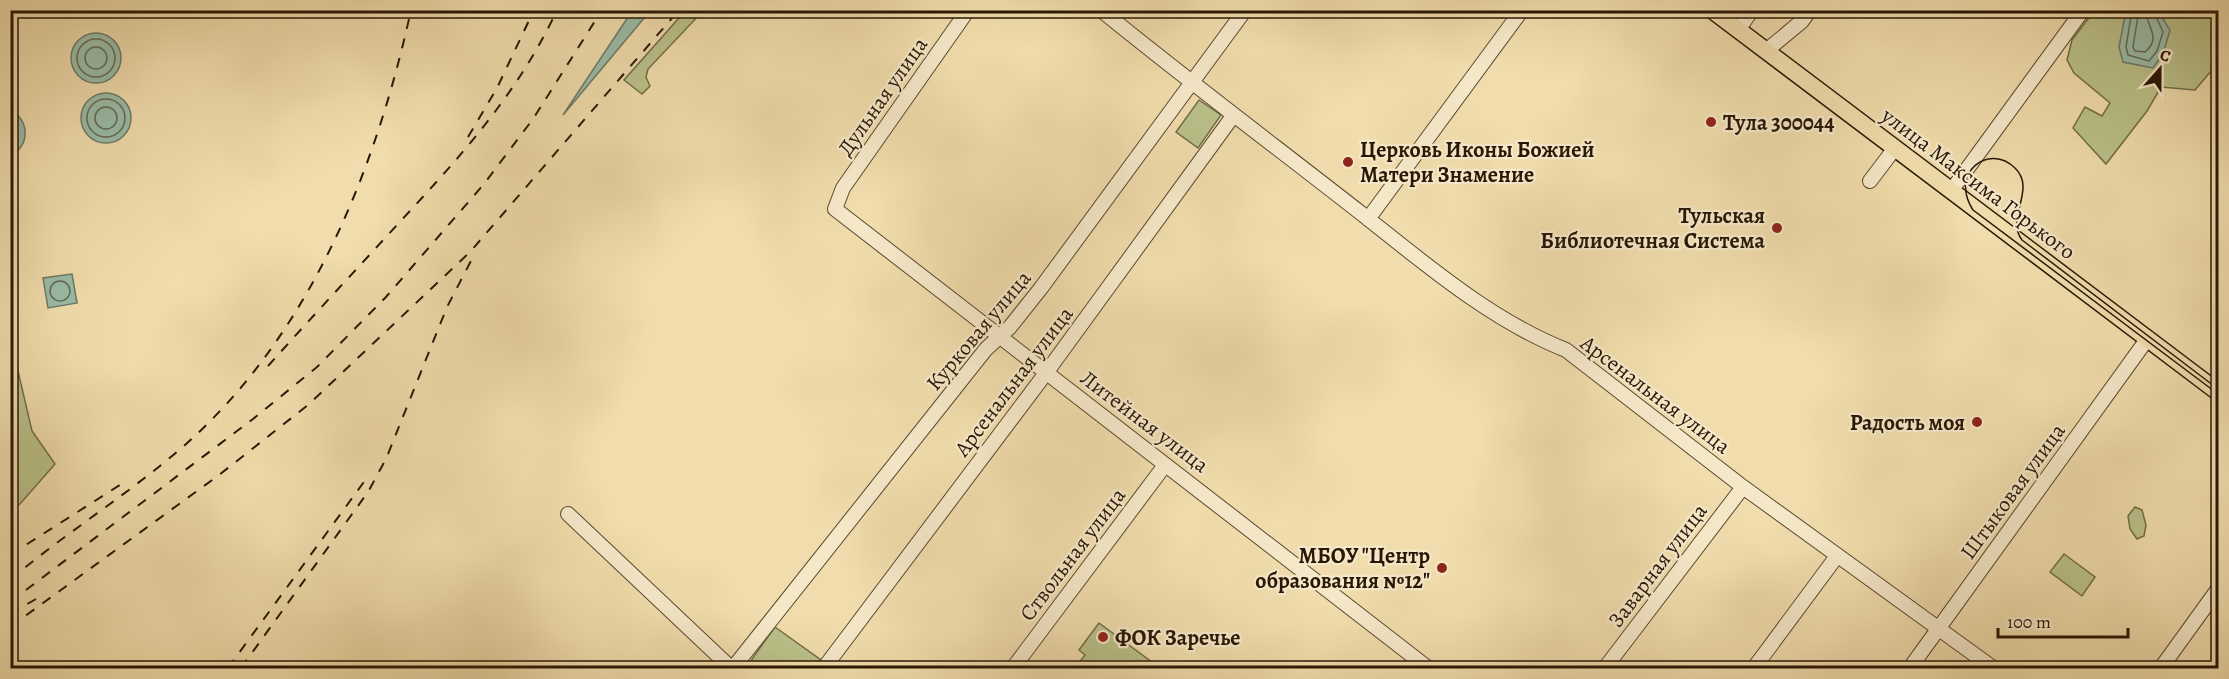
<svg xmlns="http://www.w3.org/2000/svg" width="2229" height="679" font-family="Alegreya,serif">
  <rect width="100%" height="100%" fill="#f0dcac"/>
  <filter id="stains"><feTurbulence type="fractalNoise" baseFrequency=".00333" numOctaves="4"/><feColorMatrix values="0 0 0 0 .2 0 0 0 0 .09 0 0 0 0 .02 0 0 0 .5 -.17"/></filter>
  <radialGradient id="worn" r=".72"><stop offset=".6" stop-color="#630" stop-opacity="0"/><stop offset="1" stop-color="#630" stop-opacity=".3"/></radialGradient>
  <path fill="#bac089" stroke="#716c47" stroke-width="1.5" d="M686 10 703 11 648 69 646 77 650 86 642 94 624 80Z
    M2094 11H2218V63L2195 90 2161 87 2147 111 2106 164 2073 128 2085 107 2102 116 2110 103 2074 73 2067 60 2072 40Z
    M1199 100 1221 115 1198 148 1176 132Z
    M10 337 32 431 55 464 20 504 11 510Z
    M2135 507 2142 510 2146 525 2144 536 2137 539 2130 529 2128 516Z
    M2064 554 2095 577 2082 596 2050 572Z
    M1099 623 1160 668H1075L1085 655 1079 650Z
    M775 627 821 660 815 668H750L752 659Z"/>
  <path fill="#9abca8" stroke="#6c7a67" stroke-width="1.5" d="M632 11H650L563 115Z
    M2126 11H2158L2170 30 2163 54 2153 68 2123 62 2119 47Z
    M71 58a25 25 0 1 1 50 0a25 25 0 1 1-50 0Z
    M81 118a25 25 0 1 1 50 0a25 25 0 1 1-50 0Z
    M10 110C30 121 30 144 11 156Z
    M72 274 77 303 48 308 43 278Z"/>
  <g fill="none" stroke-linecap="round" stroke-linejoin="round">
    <path stroke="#616a56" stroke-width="1.5" d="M2132 10 2126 47 2128 55 2149 61 2157 51 2163 32 2153 10
      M2139 10 2133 47 2135 51 2145 52C2162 38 2147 27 2145 10
      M77 58a19 19 0 1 1 38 0a19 19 0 1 1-38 0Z
      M85 58a11 11 0 1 1 22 0a11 11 0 1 1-22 0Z
      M87 118a19 19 0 1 1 38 0a19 19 0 1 1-38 0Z
      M95 118a11 11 0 1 1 22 0a11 11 0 1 1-22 0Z
      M50 291a10 10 0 1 1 20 0a10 10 0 1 1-20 0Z"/>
    <defs>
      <path id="minor" d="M968 10 843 188 835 209 1428 668
        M1101 10C1187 80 1275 146 1362 214 1424 263 1492 321 1566 350L1743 487 1993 668
        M1738 30 1752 10
        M1766 51 1802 21 1810 10
        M1870 181 1895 148
        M1951 191 2083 10
        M1368 219 1522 10
        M568 514 731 668
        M733 668 986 349 1010 327 1041 288 1245 10
        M824 668 1046 373 1233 116
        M1013 668 1165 465
        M1605 668 1743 487
        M1754 668 1837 556
        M1910 668 2148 338
        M2161 668 2218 589"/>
      <path id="major" d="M1712 10 2218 392"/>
    </defs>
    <use href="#minor" stroke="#5a482f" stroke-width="16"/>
    <use href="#major" stroke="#281705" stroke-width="19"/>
    <use href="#minor" stroke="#f5e8c9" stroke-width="14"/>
    <use href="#major" stroke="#f0dcac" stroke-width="16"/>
    <path stroke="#281705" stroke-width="1.5" d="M2218 389 2022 240C2005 218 2037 189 2015 168 1989 142 1949 173 1973 210L2218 394"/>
    <path stroke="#281705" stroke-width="2" stroke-dasharray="10 10" stroke-linecap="butt" d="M468 137 497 88 534 10
      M268 366C310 319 354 272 397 225 459 158 518 94 557 10
      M10 555 123 483
      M10 580C70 529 139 488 197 434 314 324 377 165 411 10
      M10 602 253 419 317 367 386 297 484 184 533 119 602 10
      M10 614 36 599
      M10 627 219 475 308 405 470 252 679 10
      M228 668 369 475
      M241 668 368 492 386 459 447 307 474 255"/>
  </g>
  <g fill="#8f2418" stroke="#f5e8c9" stroke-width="2">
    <circle cx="1711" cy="122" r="6"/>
    <circle cx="1348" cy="162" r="6"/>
    <circle cx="1777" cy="228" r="6"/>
    <circle cx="1977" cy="422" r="6"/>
    <circle cx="1442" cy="568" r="6"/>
    <circle cx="1103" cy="637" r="6"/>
  </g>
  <g text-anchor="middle" stroke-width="4.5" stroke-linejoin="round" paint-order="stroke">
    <g font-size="22" fill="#281705" stroke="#f5e8c9">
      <text transform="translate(882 96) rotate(-55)" y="8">Дульная улица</text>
      <text transform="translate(1979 183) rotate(37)" y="8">улица Максима Горького</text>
      <text transform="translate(978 330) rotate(-50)" y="8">Курковая улица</text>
      <text transform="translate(1013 381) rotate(-53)" y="8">Арсенальная улица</text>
      <text transform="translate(1656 394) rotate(37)" y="8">Арсенальная улица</text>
      <text transform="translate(1145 421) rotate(37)" y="8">Литейная улица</text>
      <text transform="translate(2012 491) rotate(-54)" y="8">Штыковая улица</text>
      <text transform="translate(1072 554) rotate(-53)" y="8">Ствольная улица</text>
      <text transform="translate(1657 565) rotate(-53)" y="8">Заварная улица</text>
    </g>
    <g font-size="22" font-weight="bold" fill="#281705" stroke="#f5e8c9" text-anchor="start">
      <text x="1723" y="130">Тула 300044</text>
      <text x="1360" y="157">Церковь Иконы Божией<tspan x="1360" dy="25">Матери Знамение</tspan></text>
      <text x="1765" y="223" text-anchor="end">Тульская<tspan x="1765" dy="25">Библиотечная Система</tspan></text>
      <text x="1965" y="430" text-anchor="end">Радость моя</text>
      <text x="1430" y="563" text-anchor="end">МБОУ "Центр<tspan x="1430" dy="25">образования №12"</tspan></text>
      <text x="1115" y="645">ФОК Заречье</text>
    </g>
  </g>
  <rect width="2229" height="679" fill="none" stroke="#f0dcac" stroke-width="36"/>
  <rect x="12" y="12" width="2205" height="655" fill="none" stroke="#281705" stroke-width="3"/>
  <rect x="18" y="18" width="2193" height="643" fill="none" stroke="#281705" stroke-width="1.5"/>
  <g transform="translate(2160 69) rotate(21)" stroke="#f5e8c9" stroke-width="4.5" paint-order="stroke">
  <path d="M0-4.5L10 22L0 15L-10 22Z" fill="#281705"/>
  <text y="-9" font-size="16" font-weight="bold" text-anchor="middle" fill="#281705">С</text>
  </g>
  <path d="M1998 628v9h130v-9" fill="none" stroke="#281705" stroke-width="3"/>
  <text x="2007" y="628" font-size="18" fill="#281705" stroke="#f5e8c9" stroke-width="4.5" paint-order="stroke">100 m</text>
  <rect width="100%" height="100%" filter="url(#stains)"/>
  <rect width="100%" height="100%" fill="url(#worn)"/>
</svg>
